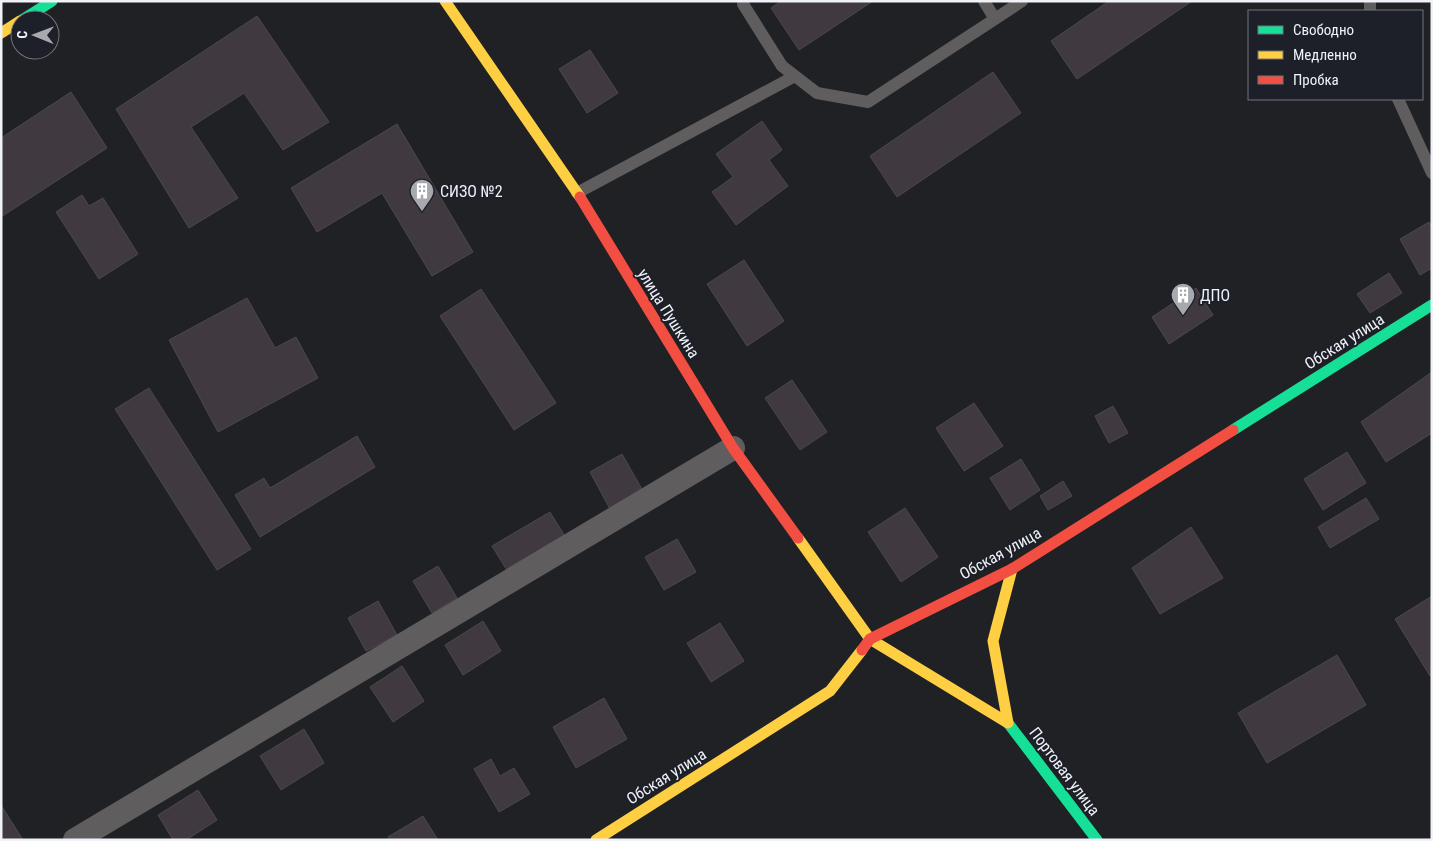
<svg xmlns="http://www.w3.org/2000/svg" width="1433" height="841" font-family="'Roboto Condensed',sans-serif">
  <rect width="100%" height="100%" fill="#202125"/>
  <path fill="#403940" stroke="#4b494c" d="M781 1H873L799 50 771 8Z
    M1109 1H1192L1077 79 1051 41Z
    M257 16 329 122 283 150 244 93 191 127 238 198 189 228 116 109Z
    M590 50 618 93 587 113 559 69Z
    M993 72 1021 113 897 197 870 156Z
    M71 92 107 148 1 217V138Z
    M762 121 782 150 769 160 788 186 736 225 712 192 733 177 716 154Z
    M397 124 473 252 432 276 382 193 317 232 291 188Z
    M82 195 89 206 103 198 138 254 99 279 56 212Z
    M1429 222 1432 227V268L1420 275 1400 239Z
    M744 260 784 321 747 346 707 284Z
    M1389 273 1402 293 1370 313 1357 294Z
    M1196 288 1213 315 1169 344 1152 317Z
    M481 289 556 403 514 430 440 316Z
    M247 298 275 348 296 337 318 378 218 432 169 340Z
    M1432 372V433L1386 462 1361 422Z
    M792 380 827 432 800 450 765 398Z
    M149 388 251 549 217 570 115 409Z
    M974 403 1003 446 964 471 936 428Z
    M1113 406 1128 433 1109 443 1095 416Z
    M357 436 375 467 260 537 235 495 264 478 270 488Z
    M1347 452 1366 483 1323 510 1304 479Z
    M622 454 643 491 610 509 590 472Z
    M1021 459 1040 490 1010 510 990 478Z
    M1063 481 1072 496 1048 510 1040 496Z
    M1366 498 1379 519 1330 548 1318 527Z
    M905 508 938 557 901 582 868 532Z
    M550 512 566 538 508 572 492 546Z
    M1191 527 1223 578 1160 614 1132 568Z
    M677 539 696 572 664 590 645 557Z
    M438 566 457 598 432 613 413 581Z
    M1432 596V674L1430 676 1395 619Z
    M378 601 397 635 366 651 348 618Z
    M483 621 501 651 463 675 445 645Z
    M720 623 744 661 711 682 687 643Z
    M1337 655 1366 705 1267 763 1238 713Z
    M402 666 424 701 393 722 370 687Z
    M604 698 627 739 576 768 553 727Z
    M304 729 324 763 281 790 260 756Z
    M491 759 500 776 514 768 530 794 499 812 474 769Z
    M198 790 217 820 186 840H173L158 815Z
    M1 805 23 840H1Z
    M423 816 438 840H390L388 837Z"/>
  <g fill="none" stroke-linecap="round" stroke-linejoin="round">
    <path stroke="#5f5d5e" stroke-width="12" d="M744 1 743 4 782 66 817 93 868 102 995 19
      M984 1 995 19 1022 1
      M1370 1V11
      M1398 99 1432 173
      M577 193 795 76"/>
    <path stroke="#5f5d5e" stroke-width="24" d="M75 840 733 448"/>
    <path stroke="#16e098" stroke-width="11" d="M22 20 52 1
      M1233 430 1432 305
      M1008 723 1097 840"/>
    <path stroke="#ffcf43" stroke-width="11" d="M445 1 580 197
      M1 33 20 21
      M798 538 870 639 1008 723 993 641 1012 569
      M596 840 830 691 862 650"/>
    <path stroke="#f24e42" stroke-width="11" d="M580 197 733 448 798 538
      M862 650 870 639 1012 569 1233 430"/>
  </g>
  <defs>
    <symbol id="building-pin" viewBox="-11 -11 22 30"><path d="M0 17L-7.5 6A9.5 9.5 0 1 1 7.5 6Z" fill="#a7a9ae" stroke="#1d2028"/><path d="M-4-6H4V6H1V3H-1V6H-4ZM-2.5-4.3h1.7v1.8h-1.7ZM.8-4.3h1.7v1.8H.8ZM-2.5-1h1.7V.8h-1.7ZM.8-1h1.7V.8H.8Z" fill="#fff"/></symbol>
  </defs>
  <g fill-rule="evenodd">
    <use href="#building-pin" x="408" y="177" width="28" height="38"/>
    <use href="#building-pin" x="1169" y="281" width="28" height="38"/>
  </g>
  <g text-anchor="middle" stroke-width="4" stroke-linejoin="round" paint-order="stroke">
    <g font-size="16" fill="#f0f2f8" stroke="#1d2028" text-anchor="start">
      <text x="440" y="197">СИЗО №2</text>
      <text x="1200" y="301">ДПО</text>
    </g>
    <g font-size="16" fill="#f0f2f8" stroke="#1d2028">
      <text transform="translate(669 313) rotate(58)" y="6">улица Пушкина</text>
      <text transform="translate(1344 341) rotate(-32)" y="6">Обская улица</text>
      <text transform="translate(1000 553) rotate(-29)" y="6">Обская улица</text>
      <text transform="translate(1065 771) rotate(53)" y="6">Портовая улица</text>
      <text transform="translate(666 776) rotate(-32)" y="6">Обская улица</text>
    </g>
  </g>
  <rect width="1433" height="841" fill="none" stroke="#f0f2f8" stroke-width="5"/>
  <rect x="1248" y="10" width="175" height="90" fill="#1d2028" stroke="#71747b"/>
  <rect x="1258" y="26" width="25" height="8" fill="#16e098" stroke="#71747b"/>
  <text x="1293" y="35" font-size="15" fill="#f0f2f8">Свободно</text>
  <rect x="1258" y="51" width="25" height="8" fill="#ffcf43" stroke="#71747b"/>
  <text x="1293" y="60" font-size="15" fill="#f0f2f8">Медленно</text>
  <rect x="1258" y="76" width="25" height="8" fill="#f24e42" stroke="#71747b"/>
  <text x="1293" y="85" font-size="15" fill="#f0f2f8">Пробка</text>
  <g transform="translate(35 35) rotate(271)"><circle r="24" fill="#1d2028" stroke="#71747b"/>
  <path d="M0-4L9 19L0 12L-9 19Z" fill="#a7a9ae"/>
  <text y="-8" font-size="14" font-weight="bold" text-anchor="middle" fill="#f0f2f8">С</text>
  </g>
</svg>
